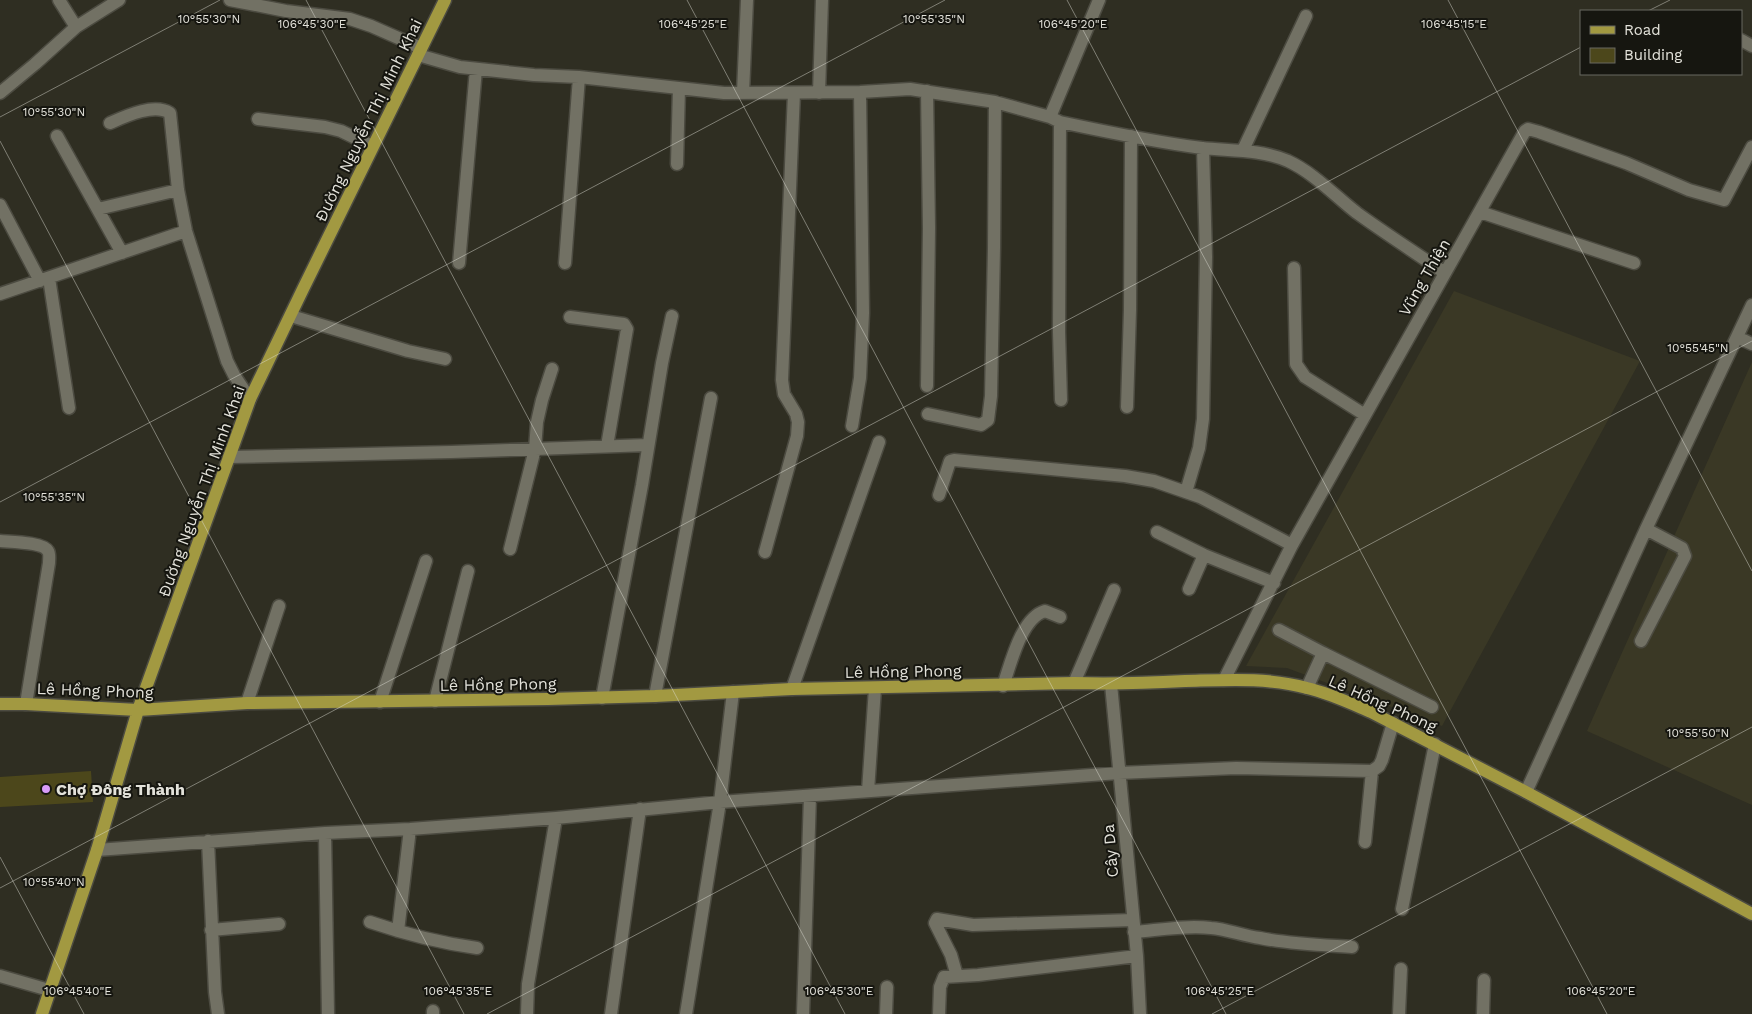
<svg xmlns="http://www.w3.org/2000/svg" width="1752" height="1014" font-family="'Work Sans',sans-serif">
  <rect width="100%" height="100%" fill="#2f2e22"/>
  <path fill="#3a3825" d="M1454 291 1640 361 1442 726 1287 668 1246 666Z
    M1752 362V805L1587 731Z"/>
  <path fill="#4c471b" d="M91 771 93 802 0 807V777Z"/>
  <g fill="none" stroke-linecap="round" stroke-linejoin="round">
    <defs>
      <path id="minor" d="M59 0 76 27
        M230 0 286 11 350 19 371 26 421 48
        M1741 40 1752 46
        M418 55 460 67 534 75 579 77 724 93 860 92 910 89 995 102 1050 117 1060 122C1107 132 1154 142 1202 148 1231 151 1260 149 1288 161 1314 173 1335 196 1357 213 1386 234 1416 253 1445 273
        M0 93 35 64 76 27 119 0
        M743 93 747 0
        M819 93 822 0
        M1050 117 1099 0
        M258 119 325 127 341 131 372 146
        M1060 122 1059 332 1061 400
        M110 123C126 116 154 103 170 113L178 190 186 231 227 361 234 375 250 399
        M57 136 122 253
        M1243 150 1306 16
        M677 164 679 88
        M0 205 40 281
        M98 209 178 190
        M1480 212 1634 263
        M459 263 476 69
        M565 263 579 77
        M1294 268 1296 364 1305 377 1365 415
        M49 278 69 408
        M0 294 186 231
        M291 316 408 351 445 359
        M570 317 624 324 627 329 607 446
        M1737 337 1752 344
        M927 386 929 228 927 91
        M1127 407 1130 310 1131 136
        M928 414 981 425 988 420 991 396 994 248 995 102
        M852 426 860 378 863 313 860 92
        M229 457 451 452 648 445
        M1186 492 1199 448 1203 419 1206 257 1203 148
        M939 495 950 461 954 460 1125 476 1154 481 1200 497 1292 545
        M1157 532 1204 555 1274 583
        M0 541C10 542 43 542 48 551 50 554 49 559 49 563L26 704
        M510 549 535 449 537 422 542 400 552 369
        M765 552 797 436 798 422 796 414 784 394 782 380 794 93
        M1189 589 1204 555
        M1279 630 1323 653
        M1641 641 1685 556 1682 548 1646 529
        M1224 680 1292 545 1525 131 1528 129 1539 132 1626 163 1689 190 1724 200 1752 147
        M1074 683 1114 590
        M1111 684 1137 956 1140 1014
        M1003 686C1011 663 1021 618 1045 611L1060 617
        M1307 688 1323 653 1432 707
        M792 689 879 442
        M655 696 711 398
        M602 698 642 485 662 363 672 316
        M435 701 468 571
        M380 702 426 561
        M247 703 279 606
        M868 791 875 688
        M1526 792 1646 529 1752 305
        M325 833 328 1014
        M208 841 215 992 218 1014
        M1365 842 1372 771
        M97 850 325 833 410 829 556 818 720 802 1119 773 1236 768 1372 771 1379 766 1382 760 1393 723
        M1402 909 1435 744
        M370 922C405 934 440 943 477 948
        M211 930 279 924
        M398 931 410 829
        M1134 932C1159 930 1186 925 1211 928 1227 929 1243 936 1260 938 1290 944 1321 945 1352 947
        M0 976 49 990
        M957 976 951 955 935 923 937 919 973 925 1133 920
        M433 1011V1014
        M527 1014 528 984 556 818
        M611 1014 640 809
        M686 1014 720 802 733 692
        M803 1014 810 796
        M886 1014 887 987
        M939 1014 940 987 944 977 978 975 1137 956
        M1399 1014 1401 969
        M1483 1014 1484 980"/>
      <path id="major" d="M0 704H26L138 710 247 703 548 699 655 696 792 689 1074 683C1111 684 1148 683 1185 681 1226 680 1266 677 1307 688 1329 693 1350 703 1371 712L1526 792 1752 914
        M42 1014 97 850 138 710 250 399 303 289 445 0"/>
    </defs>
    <use href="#minor" stroke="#4c4b41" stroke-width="15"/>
    <use href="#major" stroke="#4c4b41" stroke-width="15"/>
    <use href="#minor" stroke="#727164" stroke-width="12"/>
    <use href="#major" stroke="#a29941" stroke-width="12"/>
  </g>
  <path fill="none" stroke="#e3e2da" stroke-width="1" stroke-opacity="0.45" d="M306 0 845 1014M687 0 1226 1014M1067 0 1607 1014M1448 0 1752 571M1648 11 1670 0M0 117 220 0M0 141 464 1014M0 502 945 0M0 857 84 1014M0 888 1581 47M487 1014 1752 341M1212 1014 1752 727"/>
  <circle fill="#d89bf8" stroke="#161610" stroke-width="2" cx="46" cy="789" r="5"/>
  <g text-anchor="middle" stroke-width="4" stroke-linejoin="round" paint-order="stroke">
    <g font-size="16" fill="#e3e2da" stroke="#161610">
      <text transform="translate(368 120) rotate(-64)" y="6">Đường Nguyễn Thị Minh Khai</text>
      <text transform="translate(1424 277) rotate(-60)" y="6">Vũng Thiện</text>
      <text transform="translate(201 491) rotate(-70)" y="6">Đường Nguyễn Thị Minh Khai</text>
      <text transform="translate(903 671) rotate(-1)" y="6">Lê Hồng Phong</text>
      <text transform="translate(498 684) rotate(-1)" y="6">Lê Hồng Phong</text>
      <text transform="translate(95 690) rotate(2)" y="6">Lê Hồng Phong</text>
      <text transform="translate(1383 703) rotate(24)" y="6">Lê Hồng Phong</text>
      <text transform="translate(1110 851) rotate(-95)" y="6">Cây Da</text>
    </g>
    <g font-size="16" font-weight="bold" fill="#e3e2da" stroke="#161610" text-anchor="start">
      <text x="56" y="795">Chợ Đông Thành</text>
    </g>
  </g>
  <g font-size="12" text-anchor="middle" fill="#e3e2da" stroke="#161610" stroke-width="4" stroke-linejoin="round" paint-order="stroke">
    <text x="209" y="23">10°55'30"N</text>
    <text x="934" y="23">10°55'35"N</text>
    <text x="312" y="28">106°45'30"E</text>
    <text x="693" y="28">106°45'25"E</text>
    <text x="1073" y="28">106°45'20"E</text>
    <text x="1454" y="28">106°45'15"E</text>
    <text x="54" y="116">10°55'30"N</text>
    <text x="1698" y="352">10°55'45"N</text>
    <text x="54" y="501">10°55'35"N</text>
    <text x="1698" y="737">10°55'50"N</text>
    <text x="54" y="886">10°55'40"N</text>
    <text x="78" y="995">106°45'40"E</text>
    <text x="458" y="995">106°45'35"E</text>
    <text x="839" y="995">106°45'30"E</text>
    <text x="1220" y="995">106°45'25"E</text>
    <text x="1601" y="995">106°45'20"E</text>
  </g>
  <rect x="1580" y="10" width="162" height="65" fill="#161610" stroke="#686861"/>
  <rect x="1590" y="26" width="25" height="8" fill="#a29941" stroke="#686861"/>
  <text x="1624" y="35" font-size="15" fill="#e3e2da">Road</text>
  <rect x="1590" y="48" width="25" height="15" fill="#4c471b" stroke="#686861"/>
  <text x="1624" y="60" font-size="15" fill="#e3e2da">Building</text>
</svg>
